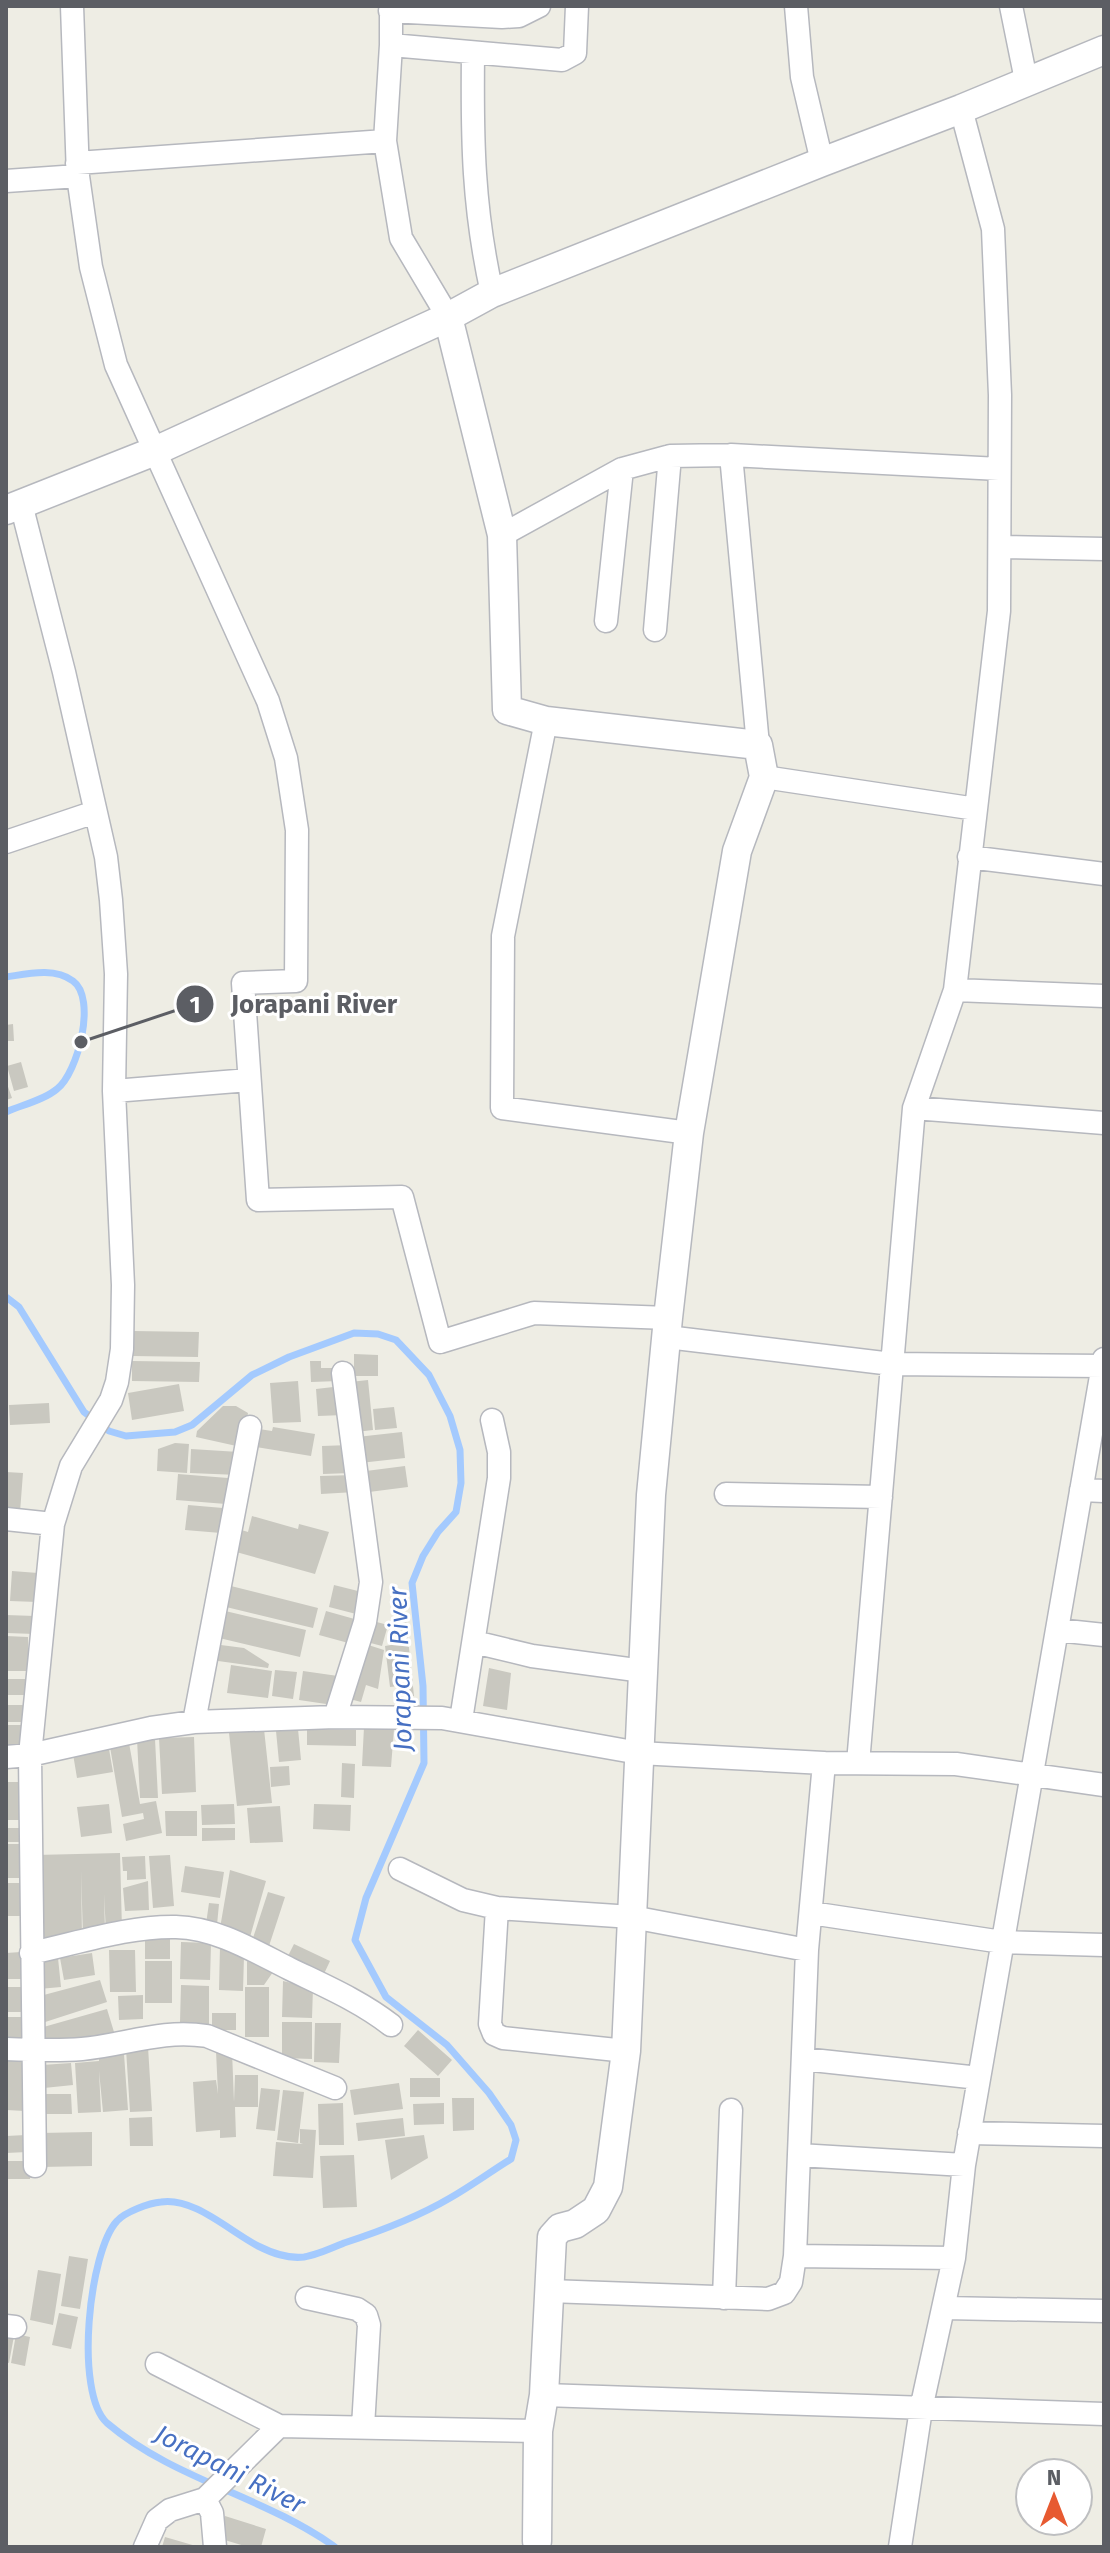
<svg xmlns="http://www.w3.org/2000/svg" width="1110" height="2553" font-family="'Fira Sans',sans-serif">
  <rect width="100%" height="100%" fill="#eeede4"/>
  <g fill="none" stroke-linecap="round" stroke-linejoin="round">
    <path stroke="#a4cafe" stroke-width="7" d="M6 977C27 974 54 967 73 981 97 998 78 1073 57 1089 44 1100 22 1105 6 1112
      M6 1297 19 1307 84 1412 109 1431 126 1436 175 1432 192 1425 252 1375 289 1357 354 1333 378 1334 396 1340 429 1375 450 1416 460 1450 461 1483 456 1512 438 1532 423 1556 412 1583 423 1686 424 1763 366 1898 355 1940 386 1997 447 2045 489 2093 511 2125 516 2140 511 2159C490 2172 471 2186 450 2198 416 2218 381 2231 344 2243 332 2248 317 2255 304 2257 287 2259 272 2253 258 2246 229 2231 194 2197 161 2202 149 2203 125 2212 117 2221 89 2251 74 2393 107 2423 174 2480 264 2496 335 2547"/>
  </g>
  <path fill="#c9c8c0" d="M13 1024 14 1041H6V1025Z
    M21 1062 28 1087 14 1091 7 1066Z
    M6 1081 12 1098 6 1100Z
    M133 1331 199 1332 198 1357 132 1356Z
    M354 1354 378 1355V1376H354Z
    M132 1361 200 1362 199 1382 132 1381Z
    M310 1361H321V1368H339V1381L311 1382Z
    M368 1380 373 1430 356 1432 350 1382Z
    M298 1381 301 1422 273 1423 270 1383Z
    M179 1384 184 1411 132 1420 128 1393Z
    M342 1386 344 1415 318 1416 316 1389Z
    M49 1403 50 1423 10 1425 9 1405Z
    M223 1406H236L248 1413 241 1447 196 1437 197 1431Z
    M394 1407 397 1428 375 1430 373 1409Z
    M273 1427 315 1434 311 1456 256 1447 259 1429 272 1431Z
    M402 1432 405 1458 360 1463 357 1437Z
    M175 1443 189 1444 187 1473 157 1471 158 1449Z
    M350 1445 351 1473 323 1474 322 1446Z
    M191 1449 239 1452 238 1475 190 1473Z
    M405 1466 408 1487 369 1492 366 1471Z
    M6 1472 23 1473 20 1512 6 1511Z
    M178 1474 228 1478 226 1504 176 1500Z
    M354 1475 355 1492 321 1494 320 1476Z
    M188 1505 223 1508 221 1533 185 1530Z
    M252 1516 298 1529 299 1524 329 1532 315 1574 229 1550 235 1528 248 1532Z
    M12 1571 38 1573 37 1602 10 1601Z
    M227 1585 318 1608 313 1628 222 1606Z
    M334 1585 366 1593 360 1615 329 1607Z
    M221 1610 306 1630 300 1657 215 1637Z
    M326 1611 358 1620 352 1644 319 1635Z
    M6 1615 35 1616V1634L6 1633Z
    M406 1619 414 1696 401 1697 400 1686 390 1687 385 1646 391 1645 388 1621Z
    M369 1620 388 1625 382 1646 363 1641Z
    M6 1636 28 1637V1671H6Z
    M362 1643 384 1650 378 1689 366 1685 361 1702 346 1698Z
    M213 1644 244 1648 269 1664 268 1668 211 1660Z
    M231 1665 272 1671 268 1698 227 1693Z
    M489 1668 511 1673 507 1710 483 1706Z
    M275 1670 297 1672 293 1699 272 1696Z
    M303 1671 338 1676 333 1705 299 1700Z
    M6 1679H26V1695H6Z
    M6 1705H29V1722H6Z
    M6 1725H23L24 1750H6Z
    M364 1727 394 1729 391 1767 362 1766Z
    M264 1729 272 1803 237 1806 229 1733Z
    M298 1729 301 1760 279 1762 276 1731Z
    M307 1729 356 1730V1746L307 1745Z
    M194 1737 196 1792 162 1794 159 1738Z
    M137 1739H155L158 1798H140Z
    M129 1743 140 1804 156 1801 162 1833 126 1841 123 1824 144 1819 143 1813 122 1817 110 1747Z
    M109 1749 113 1772 77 1778 73 1754Z
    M342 1763 355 1764 354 1798 341 1797Z
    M289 1766 290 1785 271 1787 270 1767Z
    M6 1782H20L21 1820H6Z
    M109 1804 112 1833 81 1837 77 1807Z
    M234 1804 235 1824 202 1825 201 1805Z
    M314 1804 351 1805 350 1831 313 1829Z
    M280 1806 283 1842 250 1843 247 1808Z
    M165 1811H197V1836H166Z
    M6 1828H21V1842H6Z
    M202 1828H235V1840L202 1841Z
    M6 1844H21V1878H6Z
    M120 1853 122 1930 106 1932 104 1894 105 1932 83 1937 81 1871 82 1937 36 1944 35 1855Z
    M170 1855 174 1906 153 1908 149 1856Z
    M145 1856 146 1879 127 1880V1871H123L122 1857Z
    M185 1866 224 1872 220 1898 181 1892Z
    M230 1870 266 1881 250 1937 220 1928Z
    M148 1881 149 1910 125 1911 123 1888Z
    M6 1883H24V1916H6Z
    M268 1892 285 1897 269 1946 252 1941Z
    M209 1903 219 1904 217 1925 206 1924Z
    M170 1932V1959H145V1939Z
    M181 1942 211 1943 210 1980 180 1979Z
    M294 1944 330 1961 323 1976 286 1960Z
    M220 1946 244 1956 243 1991 219 1990Z
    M109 1950H135L136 1992H110Z
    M21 1952 22 1979H6V1953Z
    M92 1953 95 1975 64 1980 60 1958Z
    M58 1958 61 1987 39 1989 36 1961Z
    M145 1961H172V2003H145Z
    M247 1961 273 1972 264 1985H247Z
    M100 1980 107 2002 39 2024 40 1996Z
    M283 1981 313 1988 312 2018 282 2017Z
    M181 1985 209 1986V2029L180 2022Z
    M6 1987H21V2012H6Z
    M245 1987H269V2037H245Z
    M143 1995V2019L119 2020 118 1996Z
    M107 2009 114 2032 66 2046 45 2044 40 2028Z
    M212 2013H236V2030H212Z
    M6 2017H21V2043H6Z
    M282 2022H312V2059L282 2058Z
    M315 2023H341L339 2063 314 2062Z
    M418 2030 452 2060 438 2076 404 2046Z
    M148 2047 152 2111 130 2112 126 2049Z
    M216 2051H232L234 2102 235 2075H258V2107H235L236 2137 220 2138V2130L196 2132 193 2082 216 2080 218 2094Z
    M124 2054 128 2110 103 2112 99 2071 101 2112 78 2113 75 2063 99 2061V2056Z
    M6 2057H25V2111L6 2110Z
    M71 2063 73 2085 44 2088 42 2065Z
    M410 2078H440V2097H410Z
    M399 2083 403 2109 354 2115 350 2090Z
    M261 2088 280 2090 275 2131 256 2129Z
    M283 2090 304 2092 298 2143 277 2140Z
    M44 2094H71L72 2114H44Z
    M452 2098H474V2130L453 2131Z
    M343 2103 344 2145H319L318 2104Z
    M444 2103V2124L414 2125 413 2104Z
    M152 2117 153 2146H130L129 2118Z
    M403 2118 405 2136 358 2141 356 2123Z
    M300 2129 316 2130 313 2178 273 2176 276 2142 303 2144 300 2143Z
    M92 2132V2166L40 2167V2133Z
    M26 2135 27 2152 6 2153V2136Z
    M424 2135 428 2158 391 2180 385 2140Z
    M354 2155 357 2207 323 2208 320 2156Z
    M6 2161H30V2179H6Z
    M69 2256 88 2259 80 2309 61 2306Z
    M38 2270 61 2274 53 2325 30 2320Z
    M59 2313 78 2317 71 2349 52 2345Z
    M16 2334 30 2337 25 2366 11 2363Z
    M6 2335 14 2336 9 2363 6 2362Z
    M225 2516 266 2529 261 2547H248L218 2538Z
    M165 2537 196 2546 195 2547H162Z"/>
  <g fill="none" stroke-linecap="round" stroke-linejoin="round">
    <defs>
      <path id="minor" d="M72 6 78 176 91 267 116 365 268 701 286 758 297 830 296 981 243 983 258 1200 402 1197 440 1342 534 1313 668 1318
        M391 6V45L385 141 401 238 448 317
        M796 6 802 77 822 162
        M1011 6 1026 80
        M390 11 502 17 519 16 539 6
        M391 45 562 60 575 53 577 6
        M473 53C472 140 473 208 492 293
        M77 163 385 141
        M6 181 78 176
        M731 455 758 745
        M21 504 64 672 106 857 111 900 116 974 114 1091 123 1285 122 1349 117 1382 111 1400 71 1466 53 1524 30 1755 35 2166
        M502 535 622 469 670 456 731 455 999 469
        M1001 547 1104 549
        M606 621 622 469
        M655 630 670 456
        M546 721 503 936 502 1108 689 1133
        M764 777 976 809
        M6 842 95 812
        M969 857 1104 874
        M955 990 1104 996
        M114 1091 249 1080
        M914 1108 1104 1123
        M667 1337 892 1364 1104 1366
        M1081 1490 1104 1491
        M726 1494 881 1497
        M6 1519 53 1524
        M1057 1630 1104 1635
        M474 1642 532 1656 643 1671
        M335 1717 365 1622 371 1582 343 1373
        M461 1720 499 1478V1452L492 1420
        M194 1722 250 1427
        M6 1757 30 1755 151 1728 194 1722 335 1717 442 1718 639 1753 824 1763 956 1764 1104 1785
        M858 1763 914 1108 955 990 999 611 1000 395 993 229 961 109
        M400 1869 463 1900 497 1908 632 1917 807 1950
        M497 1908 490 2024 494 2034 503 2038 626 2051
        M811 1913 1002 1942 1104 1945
        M31 1953C78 1943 128 1926 176 1927 217 1928 254 1951 290 1969 325 1986 360 2001 391 2025
        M6 2049C31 2050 57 2051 82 2049 126 2045 161 2029 207 2036L335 2088
        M803 2059 979 2078
        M969 2133 1104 2136
        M799 2155 964 2165
        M795 2256 954 2258
        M549 2291 768 2299 784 2293 791 2282 795 2256 807 1950 824 1763
        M307 2298 357 2309 366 2315 369 2325 363 2427
        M724 2298 731 2110
        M945 2308 1104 2311
        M6 2326 15 2327
        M157 2364 279 2426
        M544 2395 1104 2414
        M205 2499 212 2513 215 2547
        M145 2547 157 2520 170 2510 205 2499 279 2426 538 2431
        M900 2547 921 2409 954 2258 964 2165 1104 1359"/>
      <path id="tertiary" d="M448 317 502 535 507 710 546 721 758 745 764 777 737 851 689 1133 668 1318 651 1495 626 2051 608 2187 596 2210 575 2224 560 2228 552 2237 544 2395 538 2431 537 2541
        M6 510 155 451 448 317 492 293 822 162 961 109 1104 50"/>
    </defs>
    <use href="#minor" stroke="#b6b8be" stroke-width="25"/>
    <use href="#tertiary" stroke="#b6b8be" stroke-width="31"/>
    <use href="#minor" stroke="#fff" stroke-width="22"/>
    <use href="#tertiary" stroke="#fff" stroke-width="28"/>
  </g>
  <g text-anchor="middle" stroke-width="6" stroke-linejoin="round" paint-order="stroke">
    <g font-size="26" font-style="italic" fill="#4770c2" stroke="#fff">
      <text transform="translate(400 1669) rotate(-92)" y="9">Jorapani River</text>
      <text transform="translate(230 2469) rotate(27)" y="9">Jorapani River</text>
    </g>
  </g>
  <path fill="none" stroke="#5c5e64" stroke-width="3" d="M81 1042L195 1004"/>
  <g fill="#5c5e64" stroke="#fff" stroke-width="3">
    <circle cx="81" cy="1042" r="8"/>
    <circle cx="195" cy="1004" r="20"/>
  </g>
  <g font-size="24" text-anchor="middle" font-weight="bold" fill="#fff">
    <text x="195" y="1013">1</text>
  </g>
  <g font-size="26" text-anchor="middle" font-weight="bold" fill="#5c5e64" stroke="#fff" stroke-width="6" stroke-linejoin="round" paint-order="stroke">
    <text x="314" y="1013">Jorapani River</text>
  </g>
  <rect width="1110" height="2553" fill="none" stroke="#5c5e64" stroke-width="16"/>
  <g transform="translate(1054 2497)"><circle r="38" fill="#ffffff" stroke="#bebfc1" stroke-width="2"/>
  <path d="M0-6L14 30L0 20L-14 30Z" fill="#e75a31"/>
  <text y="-12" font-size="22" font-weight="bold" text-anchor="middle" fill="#5c5e64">N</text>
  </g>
</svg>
